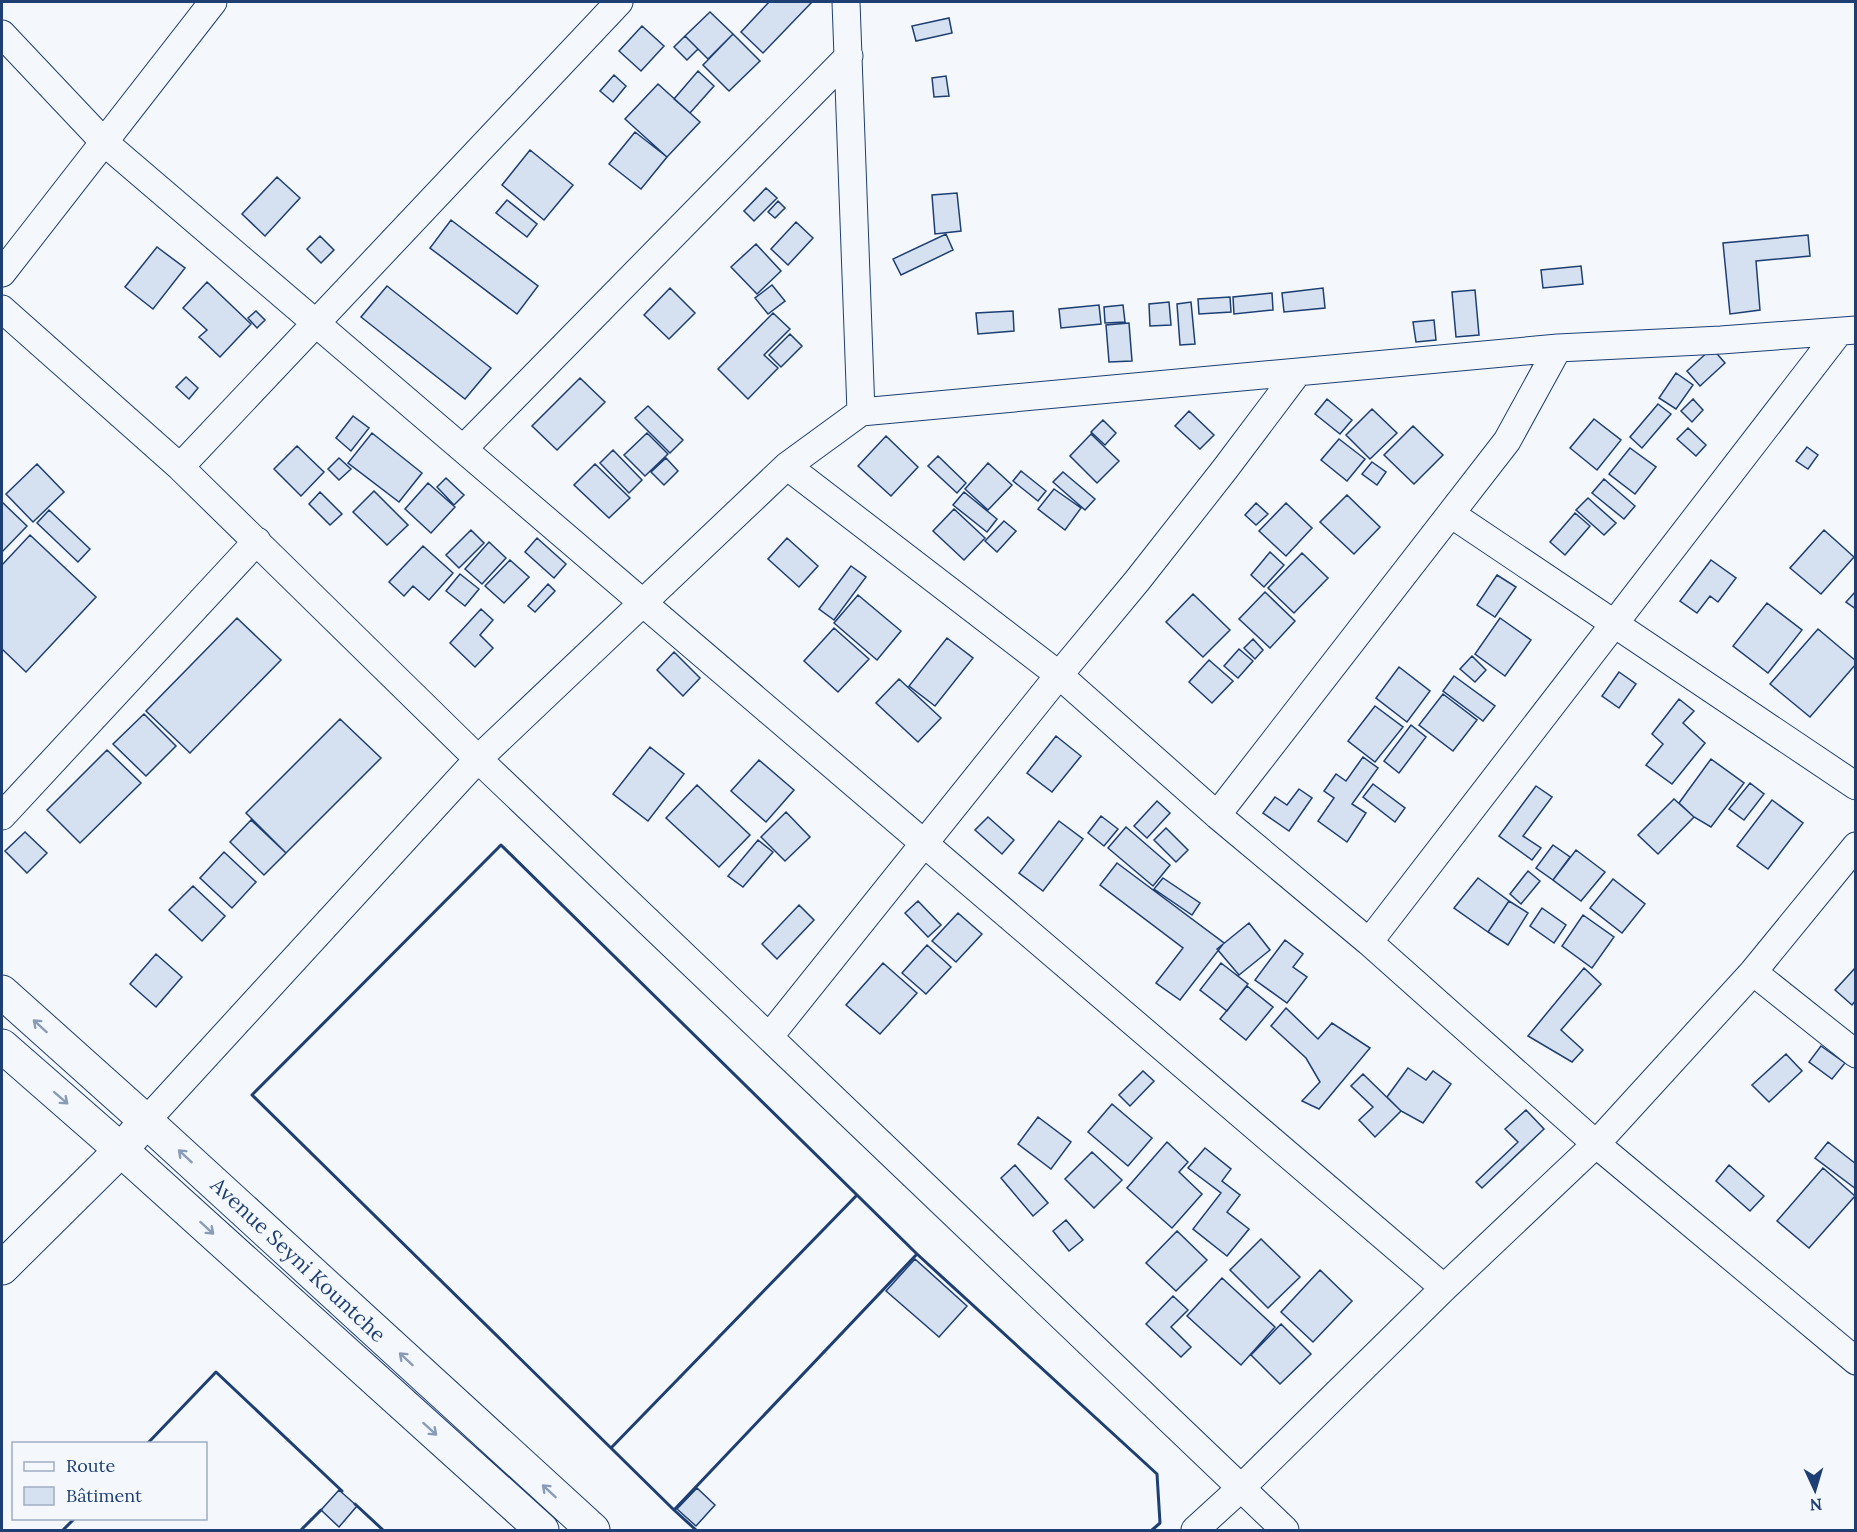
<svg xmlns="http://www.w3.org/2000/svg" width="1857" height="1532" font-family="Lora,serif">
  <rect width="100%" height="100%" fill="#f4f7fb"/>
  <path fill="#d5e0f0" stroke="#1d3f73" stroke-width="1.5" d="M769 2H812L763 53 741 32Z
    M710 12 733 34 708 59 685 36Z
    M949 18 952 33 916 41 912 26Z
    M642 26 664 46 641 71 619 51Z
    M733 34 760 61 729 91 703 65Z
    M685 36 698 49 687 60 674 47Z
    M698 71 714 86 690 113 674 99Z
    M614 75 626 86 613 102 600 91Z
    M946 76 949 96 934 97 932 78Z
    M658 84 700 122 667 157 625 119Z
    M635 132 667 157 641 189 609 164Z
    M530 150 573 185 544 220 502 185Z
    M277 177 300 198 265 236 242 214Z
    M766 188 777 198 754 221 744 211Z
    M957 193 961 231 935 234 932 195Z
    M507 200 537 224 527 237 496 213Z
    M778 201 785 208 775 218 768 212Z
    M451 220 538 286 517 314 430 248Z
    M796 222 813 238 788 265 771 249Z
    M946 234 953 250 901 275 893 259Z
    M1808 235 1810 256 1756 261 1760 310 1730 314 1723 243Z
    M320 236 334 250 321 263 307 249Z
    M756 244 781 271 757 294 731 267Z
    M157 247 185 268 153 309 125 287Z
    M1581 266 1583 284 1543 288 1541 270Z
    M207 282 251 324 220 357 199 337 207 330 183 308Z
    M772 285 785 301 768 314 755 298Z
    M387 286 491 368 465 399 361 317Z
    M670 288 695 313 669 339 644 315Z
    M1323 288 1325 308 1284 312 1282 293Z
    M1475 290 1479 335 1456 337 1452 292Z
    M1272 293 1273 310 1234 314 1233 297Z
    M1230 297 1231 312 1199 314 1198 299Z
    M1169 302 1171 325 1150 326 1149 304Z
    M1191 302 1195 344 1180 345 1177 304Z
    M1099 305 1101 324 1061 328 1059 309Z
    M1123 305 1125 322 1105 323 1104 307Z
    M256 311 265 320 257 328 248 318Z
    M1013 311 1014 331 978 334 976 313Z
    M773 313 790 329 764 355 778 368 748 399 718 369Z
    M1434 320 1436 340 1416 342 1413 322Z
    M1129 323 1132 361 1109 362 1106 325Z
    M790 334 802 346 781 367 769 355Z
    M1712 348 1725 363 1700 386 1687 371Z
    M1676 373 1693 385 1676 409 1659 398Z
    M186 377 198 388 189 399 176 387Z
    M580 378 605 402 557 450 532 426Z
    M1327 399 1352 420 1340 434 1315 414Z
    M1693 399 1703 410 1692 422 1681 411Z
    M1658 404 1671 414 1642 448 1630 437Z
    M648 406 683 440 670 453 635 418Z
    M1372 409 1397 433 1370 459 1346 435Z
    M1189 411 1214 435 1200 449 1175 426Z
    M353 416 369 428 351 451 336 438Z
    M1594 419 1621 440 1597 470 1570 448Z
    M1103 420 1116 433 1105 445 1091 432Z
    M1413 426 1443 455 1414 484 1384 455Z
    M1688 428 1706 445 1696 456 1677 439Z
    M372 433 422 473 399 502 348 463Z
    M647 433 668 454 645 476 624 455Z
    M1091 434 1119 461 1097 483 1070 456Z
    M886 436 918 467 891 496 858 466Z
    M1339 439 1365 459 1347 481 1321 460Z
    M297 446 324 472 301 496 274 469Z
    M1807 447 1818 455 1808 469 1796 461Z
    M1630 448 1656 467 1635 494 1609 474Z
    M613 450 642 480 629 493 600 463Z
    M938 456 966 483 957 493 928 466Z
    M339 458 351 469 339 480 328 469Z
    M666 458 678 471 664 485 651 472Z
    M1372 462 1386 472 1377 485 1362 474Z
    M988 463 1012 485 988 510 965 489Z
    M37 464 64 492 33 522 6 494Z
    M595 464 630 498 609 518 574 485Z
    M1021 471 1046 491 1038 501 1013 481Z
    M1063 472 1095 499 1085 510 1053 482Z
    M446 478 464 495 454 505 437 487Z
    M1604 479 1635 506 1624 519 1592 493Z
    M428 483 455 507 431 533 405 509Z
    M1054 489 1081 508 1065 530 1038 509Z
    M374 491 408 525 387 545 353 512Z
    M320 492 342 514 330 525 309 504Z
    M964 492 997 519 987 532 953 505Z
    M1347 495 1380 527 1354 554 1320 522Z
    M1588 498 1616 523 1604 535 1576 510Z
    M2 502 27 526 2 552Z
    M1256 503 1268 514 1256 525 1245 515Z
    M1286 503 1312 528 1286 556 1259 531Z
    M954 509 985 538 964 560 933 531Z
    M49 510 90 549 78 562 37 523Z
    M1575 513 1590 526 1565 555 1550 542Z
    M1004 521 1016 531 997 552 985 541Z
    M471 530 484 543 459 568 446 555Z
    M1824 530 1854 557 1821 594 1790 568Z
    M30 535 96 597 26 672 2 649V565Z
    M537 538 566 564 554 578 525 552Z
    M787 538 818 566 799 587 768 559Z
    M489 542 506 558 482 584 465 569Z
    M423 546 453 573 429 600 413 586 404 596 389 582Z
    M1270 552 1284 565 1264 587 1251 575Z
    M1302 553 1328 578 1294 613 1268 588Z
    M510 560 529 577 504 603 485 586Z
    M1711 560 1736 578 1718 602 1710 596 1697 613 1680 601Z
    M851 566 866 577 834 620 819 609Z
    M460 574 479 589 465 606 446 591Z
    M1497 575 1516 587 1495 617 1477 605Z
    M548 584 555 591 535 612 528 606Z
    M1856 591V609L1846 602Z
    M1265 592 1295 621 1270 648 1239 619Z
    M1193 594 1230 630 1203 657 1166 622Z
    M858 595 901 631 877 660 834 623Z
    M1767 603 1802 630 1768 673 1733 646Z
    M481 609 493 620 480 635 493 648 475 667 450 643Z
    M237 618 281 660 190 753 146 711Z
    M1500 618 1531 640 1505 676 1475 654Z
    M834 628 869 659 838 692 804 661Z
    M1818 629 1856 661V664L1810 717 1770 684Z
    M947 638 973 658 935 706 909 686Z
    M1253 639 1263 650 1255 659 1244 648Z
    M1239 649 1253 661 1238 678 1224 666Z
    M674 652 700 678 683 696 657 670Z
    M1472 656 1486 670 1475 682 1460 669Z
    M1209 660 1233 681 1212 703 1189 682Z
    M1399 667 1430 691 1407 722 1376 698Z
    M1619 672 1636 684 1619 708 1602 696Z
    M1454 676 1495 706 1483 721 1443 691Z
    M899 679 941 718 918 742 876 703Z
    M1443 694 1477 720 1453 751 1419 725Z
    M1679 699 1694 711 1683 723 1705 743 1672 784 1646 765 1663 744 1652 734Z
    M1375 706 1403 727 1375 762 1348 741Z
    M144 714 176 746 146 776 113 744Z
    M340 719 381 758 286 853 246 813Z
    M1411 725 1426 737 1399 773 1384 761Z
    M1056 736 1081 756 1052 792 1027 773Z
    M650 747 684 774 648 821 613 794Z
    M107 750 141 783 80 843 47 810Z
    M1363 757 1378 768 1352 804 1366 813 1347 842 1318 821 1334 798 1324 791 1336 774 1346 781Z
    M1711 759 1744 783 1711 827 1694 817 1679 803Z
    M759 760 794 790 766 822 731 791Z
    M1750 783 1764 794 1744 820 1729 809Z
    M1373 784 1405 808 1395 822 1363 797Z
    M697 785 750 835 719 867 666 818Z
    M1536 786 1552 797 1523 836 1541 848 1532 860 1499 836Z
    M1299 789 1312 798 1289 831 1263 813 1275 797 1287 805Z
    M1674 799 1694 817 1658 854 1638 835Z
    M1772 800 1803 823 1768 869 1737 846Z
    M1157 801 1170 813 1147 838 1134 826Z
    M786 812 810 837 785 861 761 837Z
    M1101 816 1118 829 1104 846 1088 833Z
    M988 817 1014 840 1002 854 975 830Z
    M251 820 286 853 264 875 230 842Z
    M1059 821 1083 839 1043 891 1019 873Z
    M1126 827 1170 865 1153 886 1108 848Z
    M1166 828 1188 850 1176 862 1154 840Z
    M25 832 47 853 27 873 5 851Z
    M758 840 773 852 743 887 728 876Z
    M1553 845 1570 857 1553 880 1536 868Z
    M1576 850 1605 872 1581 901 1553 880Z
    M224 852 256 882 232 908 200 878Z
    M1117 863 1224 943 1180 1000 1156 983 1183 948 1100 885Z
    M1528 871 1540 881 1521 904 1510 894Z
    M1163 878 1200 903 1192 915 1154 889Z
    M1478 878 1509 901 1488 932 1454 908Z
    M1613 879 1645 904 1622 933 1590 908Z
    M193 886 225 916 202 941 169 910Z
    M918 901 941 925 928 937 905 913Z
    M1509 901 1528 913 1508 945 1488 932Z
    M799 905 814 920 777 959 762 944Z
    M1542 908 1566 925 1554 943 1530 926Z
    M958 913 982 934 956 962 932 941Z
    M1583 915 1614 937 1592 968 1562 946Z
    M1249 923 1270 950 1239 975 1217 949Z
    M1285 940 1303 954 1293 967 1307 977 1287 1003 1255 980Z
    M927 945 951 967 926 994 902 973Z
    M156 954 182 977 156 1007 130 984Z
    M883 963 917 993 880 1034 846 1005Z
    M1221 963 1248 984 1227 1011 1200 990Z
    M1856 967V1000L1852 1005 1835 990Z
    M1584 968 1601 984 1561 1030 1583 1050 1572 1062 1528 1036Z
    M1247 986 1273 1007 1246 1040 1220 1019Z
    M1286 1008 1318 1039 1332 1023 1370 1048 1319 1109 1302 1101 1320 1082 1306 1058 1271 1026Z
    M1821 1046 1845 1063 1832 1079 1809 1062Z
    M1786 1054 1802 1071 1769 1102 1752 1085Z
    M1408 1068 1426 1080 1433 1071 1451 1084 1423 1123 1401 1111 1387 1097Z
    M1143 1071 1154 1081 1130 1106 1119 1095Z
    M1363 1074 1401 1111 1375 1137 1359 1120 1373 1107 1351 1086Z
    M1112 1104 1152 1138 1128 1166 1088 1132Z
    M1526 1110 1544 1129 1482 1188 1476 1182 1518 1142 1505 1129Z
    M1038 1117 1071 1142 1051 1169 1018 1144Z
    M1167 1142 1188 1162 1179 1172 1202 1194 1172 1228 1127 1188Z
    M1828 1142 1856 1164V1189L1815 1158Z
    M1205 1148 1231 1169 1222 1181 1240 1195 1227 1212 1249 1229 1227 1256 1193 1229 1221 1193 1188 1168Z
    M1092 1152 1122 1180 1094 1208 1065 1179Z
    M1015 1165 1048 1203 1033 1216 1001 1178Z
    M1729 1165 1764 1196 1750 1211 1716 1181Z
    M1823 1168 1855 1196 1809 1248 1777 1221Z
    M1066 1220 1083 1240 1069 1251 1053 1231Z
    M1177 1231 1207 1260 1176 1291 1146 1263Z
    M1261 1239 1300 1277 1268 1308 1230 1270Z
    M915 1259 967 1306 939 1337 886 1291Z
    M1320 1270 1352 1301 1313 1342 1281 1312Z
    M1222 1278 1275 1327 1241 1365 1187 1316Z
    M1173 1296 1188 1310 1171 1327 1191 1347 1181 1357 1146 1324Z
    M1281 1324 1311 1354 1280 1384 1251 1355Z
    M697 1488 715 1505 696 1526 677 1509Z
    M339 1490 357 1506 339 1527 321 1510Z"/>
  <g fill="none" stroke-linecap="round" stroke-linejoin="round">
    <defs>
      <path id="street" d="M846 2 861 412
        M2 34 104 142 1444 1288
        M2 273 213 2
        M2 309 180 467 478 759 1285 1530
        M463 449 849 56
        M787 466 1059 675 1217 815 1369 942 1596 1144 1856 1361
        M180 467 619 2
        M1451 514 1856 786
        M1217 815 1507 441 1558 348
        M2 816 257 541
        M1369 942 1839 332
        M1753 972 1856 1054
        M769 1037 1059 675 1137 581 1225 469 1298 372
        M146 1121 478 759 787 466 861 412 1558 348 1721 340 1856 330
        M1195 1530 1241 1488 1444 1288 1596 1144 1753 972 1856 846"/>
      <path id="secondary" d="M2 1268 121 1150 146 1121"/>
      <path id="highway" d="M2 992 146 1121 593 1530
        M2 1046 121 1150 542 1530"/>
    </defs>
    <use href="#street" stroke="#1d3f73" stroke-width="29"/>
    <use href="#secondary" stroke="#1d3f73" stroke-width="35"/>
    <use href="#highway" stroke="#1d3f73" stroke-width="35"/>
    <use href="#street" stroke="#f4f7fb" stroke-width="27"/>
    <use href="#secondary" stroke="#f4f7fb" stroke-width="33"/>
    <use href="#highway" stroke="#f4f7fb" stroke-width="33"/>
    <path stroke="#1d3f73" stroke-width="3" d="M147 1444 216 1372 342 1491
      M611 1448 857 1195
      M355 1504 383 1530
      M674 1510 252 1095 501 845 917 1254
      M63 1530 75 1518
      M301 1530 321 1510
      M696 1530 674 1510 917 1254 1157 1474 1160 1523 1152 1530"/>
  </g>
  <defs><path id="oneway-shaft" d="M-6 0H5M1.5-3L5.5 0L1.5 3" fill="none" stroke-width="1.6" stroke-linecap="round" stroke-linejoin="round" transform="scale(1.5)"/></defs>
  <g stroke="#889bb7">
    <use href="#oneway-shaft" transform="translate(40 1026) rotate(-138)"/>
    <use href="#oneway-shaft" transform="translate(61 1098) rotate(41)"/>
    <use href="#oneway-shaft" transform="translate(185 1156) rotate(-137)"/>
    <use href="#oneway-shaft" transform="translate(207 1228) rotate(42)"/>
    <use href="#oneway-shaft" transform="translate(406 1359) rotate(-137)"/>
    <use href="#oneway-shaft" transform="translate(430 1429) rotate(42)"/>
    <use href="#oneway-shaft" transform="translate(549 1491) rotate(-137)"/>
  </g>
  <g text-anchor="middle" stroke-width="4.5" stroke-linejoin="round" paint-order="stroke">
    <g font-size="21" fill="#1d3f73" stroke="#f4f7fb">
      <text transform="translate(298 1260) rotate(43)" y="7">Avenue Seyni Kountche</text>
    </g>
  </g>
  <rect width="1857" height="1532" fill="none" stroke="#1d3f73" stroke-width="6"/>
  <rect x="12" y="1442" width="195" height="78" fill="#f4f7fb" stroke="#9eadc5" stroke-width="1.5"/>
  <rect x="24" y="1462" width="30" height="9" fill="#f4f7fb" stroke="#9eadc5" stroke-width="1.5"/>
  <text x="66" y="1472" font-size="18" fill="#1d3f73">Route</text>
  <rect x="24" y="1487" width="30" height="18" fill="#d5e0f0" stroke="#9eadc5" stroke-width="1.5"/>
  <text x="66" y="1502" font-size="18" fill="#1d3f73">Bâtiment</text>
  <g transform="translate(1815 1490) rotate(176)" stroke="#f4f7fb" stroke-width="4.5" paint-order="stroke">
  <path d="M0-4.5L10 22L0 15L-10 22Z" fill="#1d3f73"/>
  <text y="-9" font-size="16" font-weight="bold" text-anchor="middle" fill="#1d3f73">N</text>
  </g>
</svg>
